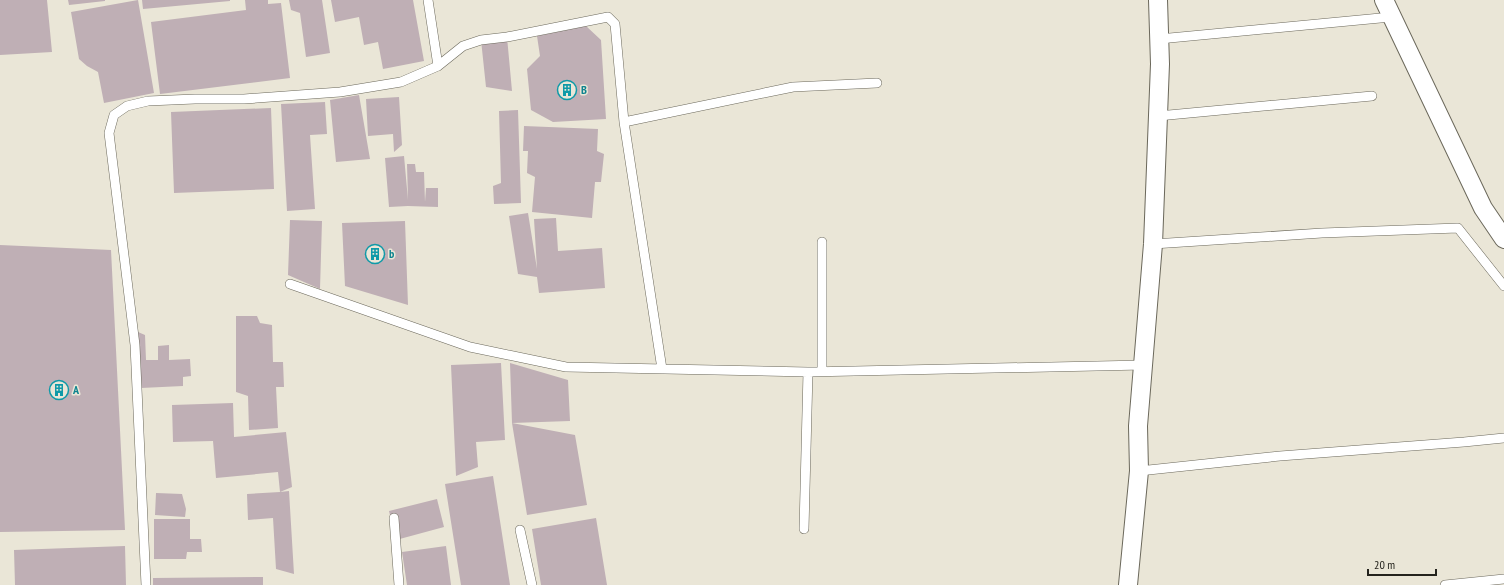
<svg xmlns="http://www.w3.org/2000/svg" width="1504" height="585" font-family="'PT Sans Narrow',sans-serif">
  <rect width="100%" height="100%" fill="#eae6d7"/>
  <path fill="#bfafb5" d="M0 0H47L52 52 0 55Z
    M68 0H105V1L69 5Z
    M138 0 154 93 104 103 98 72 87 66 79 59 71 12Z
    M142 0H230V1L143 9Z
    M245 0H268V4L281 3 290 78 160 94 151 22 246 10Z
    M289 0H322L330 53 306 57 300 13 291 10Z
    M331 0H413L424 61 383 69 378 42 364 45 359 17 335 22Z
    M586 26 601 40 606 119 553 122 531 110 527 69 540 56 537 36Z
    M507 37 512 91 486 87 481 40Z
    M359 95 370 159 336 162 330 100Z
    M399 97 402 145 394 152 393 134 368 136 366 99Z
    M325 102 327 134 310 135 315 209 287 211 281 104Z
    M271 108 274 189 174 193 171 112Z
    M518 110 521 203 494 204 493 186 501 183 499 111Z
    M524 126 598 129 597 151 604 154 601 182H595L592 218 532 212 535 177 527 173 528 151H523Z
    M404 156 408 200 407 164H415L416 172H424L425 202 426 188H438V207L408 206 389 207 385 158Z
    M528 213 537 269 534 219 556 218 558 251 602 248 605 288 539 293 537 277 518 274 509 216Z
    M290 220 322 221 320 289 288 275Z
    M405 221 408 305 345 286 342 223Z
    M0 245 111 250 125 530 0 532Z
    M236 316H257L260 323 272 325 273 362H283L284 387H276L278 428 249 430 248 396 236 392Z
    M138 332 145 335 146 360H158V346L169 345V360L190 359 191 376 183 377V386L141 388Z
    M501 363 505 440 476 442 478 467 456 476 451 365Z
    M510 363 568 380 570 421 512 423Z
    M233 403 234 437 286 432 292 487 280 492 289 491 294 574 276 569 273 518 248 520 247 494 280 492 278 472 216 478 213 441 173 442 172 405Z
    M512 423 575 435 587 505 527 515Z
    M493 476 510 585H461L445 484Z
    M156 493 182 494 186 509 185 517 155 515Z
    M437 499 444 527 396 540 389 511Z
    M596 518 607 585H541L532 529Z
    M154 519H190V539H201L202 552H187L186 559H154Z
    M125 546 126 585H15L14 550Z
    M446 546 451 585H407L402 552Z
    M263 577V585H153V578Z"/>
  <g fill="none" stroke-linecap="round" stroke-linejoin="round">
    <defs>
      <path id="service" d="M428 0 438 66
        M1159 39 1391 17
        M1158 116 1372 96
        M624 122 793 87 877 83
        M822 242V371
        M1153 244 1322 233 1458 228 1504 286
        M290 284 470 347 566 367 808 372 1143 365
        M1139 471 1280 456 1464 442 1504 438
        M394 518 399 585
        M804 529 808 372
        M520 530 532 585
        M146 585 135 345 109 133 114 115 127 106 148 101 195 99H244L340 92 401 82 438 66 463 46 481 40 507 37 608 17 615 24 624 122 662 369
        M1445 585 1504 579"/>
      <path id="minor" d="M1384 0 1483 208 1504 239
        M1128 585 1139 471 1138 426 1153 244 1160 64 1158 0"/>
    </defs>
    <use href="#service" stroke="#6b685b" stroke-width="10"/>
    <use href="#minor" stroke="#6b685b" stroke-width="20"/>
    <use href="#service" stroke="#fff" stroke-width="9"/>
    <use href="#minor" stroke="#fff" stroke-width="18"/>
  </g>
  <defs>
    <symbol id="building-ring" viewBox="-11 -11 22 22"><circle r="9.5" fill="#eae6d7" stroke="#0f9aa8" stroke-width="1.5"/><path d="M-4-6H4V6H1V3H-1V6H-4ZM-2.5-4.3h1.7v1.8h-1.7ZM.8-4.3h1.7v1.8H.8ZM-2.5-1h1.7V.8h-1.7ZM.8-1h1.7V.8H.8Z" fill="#0f9aa8"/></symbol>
  </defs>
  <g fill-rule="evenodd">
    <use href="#building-ring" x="556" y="79" width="22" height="22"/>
    <use href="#building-ring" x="364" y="243" width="22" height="22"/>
    <use href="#building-ring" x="48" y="379" width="22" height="22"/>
  </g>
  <g text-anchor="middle" stroke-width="3" stroke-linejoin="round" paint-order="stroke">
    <g font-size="12" font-weight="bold" fill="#0d838f" stroke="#eae6d7" text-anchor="start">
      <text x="581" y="94">B</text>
      <text x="389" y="258">b</text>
      <text x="73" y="394">A</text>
    </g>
  </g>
  <path d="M1368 569v6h68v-6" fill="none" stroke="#24231d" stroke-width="2"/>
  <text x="1374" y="569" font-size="12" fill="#24231d" stroke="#eae6d7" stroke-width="3" paint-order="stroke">20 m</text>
</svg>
